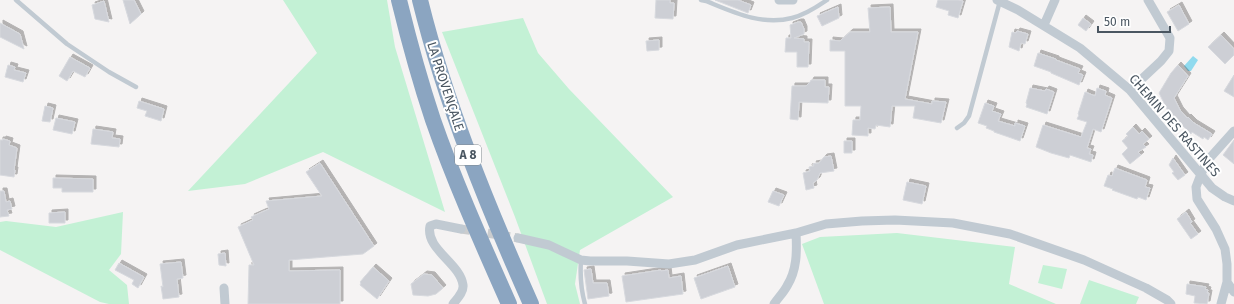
<svg xmlns="http://www.w3.org/2000/svg" width="1234" height="304" font-family="'Fira Sans',sans-serif">
  <defs>
    <filter id="shadow"><feDropShadow dx="3" dy="-3" stdDeviation="0" flood-color="#0004"/></filter>
  </defs>
  <rect width="100%" height="100%" fill="#f5f3f3"/>
  <path fill="#c3f1d5" d="M283 0H387L395 47 445 212 323 152 245 184 188 191 317 53Z
    M523 18 538 53 569 89 673 197 580 250 575 284 580 304H547L515 217 442 32Z
    M123 212 121 254 109 270 127 285 129 304H109L100 302 0 250V222L6 221 56 227Z
    M897 233 1015 247 1009 284 1056 304H824L802 244 820 237Z
    M1043 265 1067 269 1062 289 1038 283Z
    M1089 280 1139 297 1136 304H1080Z"/>
  <path fill="#90daee" d="M1193 56 1198 60 1191 71H1188L1184 66Z"/>
  <path fill="#cdcfd5" stroke="#d7d9de" filter="url(#shadow)" d="M123 0H134L141 14 130 24Z
    M656 0H670V3H674L673 19 655 18Z
    M715 0H738L751 5 748 13Z
    M938 0H958L963 1 958 18 948 15 949 11 936 7Z
    M104 1 109 22 95 19 92 5Z
    M1179 5 1189 24 1178 31 1167 12Z
    M838 7 839 18 822 26 817 16Z
    M890 7 891 32H918L905 99 932 104V101L946 102 941 123 913 118 915 106H892L890 127 876 125 875 129 868 128V136L852 135 853 120H860L861 106H845V51H830V40L840 41 850 32H870L868 8Z
    M1083 18 1091 24 1086 31 1078 25Z
    M798 22H801L804 29V34L794 38 804 39V42H809L808 67H797V52H785L786 38H791L790 25Z
    M0 23 20 34 24 49 0 37Z
    M1017 31 1028 34 1025 44 1021 43 1019 51 1009 47 1012 32 1016 33Z
    M1221 35 1234 49V55L1225 64 1208 47Z
    M659 40V50L647 51 646 41Z
    M1038 53 1056 59V60L1080 69 1078 73 1083 75 1079 85 1051 73V72L1034 66Z
    M70 57 90 68 85 77 73 71 67 81 59 76Z
    M8 65 15 67 14 70 26 73 23 82 5 77Z
    M1178 65 1188 76 1174 98 1180 110 1187 118 1188 117 1194 123 1212 134 1208 140 1204 137 1203 139 1192 132 1191 134 1168 111 1159 93 1171 73Z
    M1234 75V97L1224 91Z
    M811 80H825V87H829L828 103 799 102 798 120 790 119 792 86H806L810 82Z
    M1030 88 1045 91 1046 89 1054 92 1047 114 1026 107 1027 104 1026 103Z
    M1097 88 1106 91 1105 95 1112 98 1101 132 1093 129 1087 148 1091 149 1089 154 1093 155 1091 162 1070 155 1069 158 1051 153 1036 147 1043 125 1081 137 1087 122 1077 119 1079 115 1078 114 1085 92 1095 96Z
    M139 101 164 109 161 121 145 116 147 111 137 108Z
    M985 103 994 106 992 111 1001 114 998 121 1015 126V123L1025 126 1020 141 994 132V131L986 128 987 126 978 123Z
    M45 106 53 108 50 122 42 121Z
    M56 118 75 122 72 134 53 130Z
    M1133 127 1139 134 1142 131 1149 139 1143 144 1146 147 1138 152 1141 155 1130 164 1122 154 1128 148 1122 141 1128 136 1126 134Z
    M93 129 113 132 112 138 120 139 119 147 91 144Z
    M3 139 10 141 9 145 17 148 14 170H15L14 177 0 175V140H3Z
    M1234 140V164L1223 155Z
    M844 141H852V153H844Z
    M831 156 834 171 820 173 817 180 813 183 814 188 806 190 803 173 810 171 809 167 814 166 813 164 819 163 824 157Z
    M1173 158 1185 175 1178 180 1172 173 1174 172 1169 165Z
    M320 163 374 246 363 254 289 260V271L340 270V304H248L249 265H254L238 227 253 220 251 217 269 209 266 201 322 196 306 172Z
    M1115 168 1147 180 1145 187 1150 188 1146 200 1138 197 1137 199 1112 190 1113 189 1104 186 1108 175 1112 176Z
    M53 178 93 179V192H62V188H53Z
    M907 182 926 186 922 204 903 200Z
    M0 191H4L6 202 10 201 12 209 7 210 9 216 0 217Z
    M773 191 784 195 779 206 768 202Z
    M65 212V223H49V213Z
    M1186 212 1192 222 1190 223 1198 234 1191 239 1177 219Z
    M225 253 226 266 219 265 218 254Z
    M181 262 183 278 177 279 179 297 163 299 161 286 163 287 160 264Z
    M119 263 144 277 138 288 132 284 134 280 115 270Z
    M728 266 735 287 701 299 694 278Z
    M373 267 389 281 377 299 360 285 361 283 360 282Z
    M591 269 593 283H607L609 296 588 299 584 270Z
    M661 270V271L668 270 669 278 681 276 683 294 626 302 622 276Z
    M424 274 432 275 443 288 436 294 428 296 413 295 411 284Z
    M1187 284 1206 287 1205 289 1208 290 1207 293H1209L1207 304 1194 303 1195 296 1186 294Z"/>
  <g fill="none" stroke-linecap="round" stroke-linejoin="round">
    <path stroke="#caccce" stroke-width="9" stroke-dasharray="9 4.5" stroke-linecap="butt" d="M461 229 518 238"/>
    <path stroke="#c1cad2" stroke-width="4.5" d="M16 0 67 44 109 72 136 87
      M701 0 706 1C733 12 762 26 792 18 804 15 817 7 827 0
      M957 128 964 123 969 116 1000 1
      M581 260C580 274 581 290 585 304"/>
    <path stroke="#c1cad2" stroke-width="9" d="M779 0H793
      M997 0 1018 10 1080 48 1130 90 1212 188 1225 197 1234 201
      M1044 25 1055 0
      M1130 90 1161 61 1169 51 1170 38 1148 0
      M518 238 549 245 581 260 590 261H627L669 264 695 260 737 245 796 233 826 224 862 221 895 220 953 223 1010 234 1084 260 1146 288 1167 300 1171 304
      M1227 282 1234 292
      M224 288 225 304
      M453 304C457 299 464 292 463 285 460 263 425 249 430 226L436 224 461 229
      M774 304C778 298 784 292 787 286 797 270 797 252 796 233
      M1221 304 1227 282V264L1225 249 1216 229 1197 199 1196 187 1201 174 1208 160 1234 131"/>
    <path stroke="#8ba5c1" stroke-width="16" d="M399 0C409 41 420 81 433 120 455 183 482 243 509 304
      M420 0C446 105 487 205 531 304"/>
  </g>
  <g text-anchor="middle" stroke-width="4" stroke-linejoin="round" paint-order="stroke">
    <rect fill="#fff" stroke="#808990" stroke-width="1" x="455" y="145" width="26" height="20" rx="3"/>
    <g font-size="12" font-weight="bold" fill="#4a5661">
      <text x="468" y="159">A 8</text>
    </g>
    <g font-size="13" fill="#4a5661" stroke="#fff">
      <text transform="translate(446 86) rotate(72)" y="5">LA PROVENÇALE</text>
      <text transform="translate(1175 125) rotate(49)" y="5">CHEMIN DES RASTINES</text>
    </g>
  </g>
  <path d="M1098 26v6h72v-6" fill="none" stroke="#4a5661" stroke-width="2"/>
  <text x="1104" y="26" font-size="12" fill="#4a5661" stroke="#ffffff" stroke-width="3" paint-order="stroke">50 m</text>
</svg>
